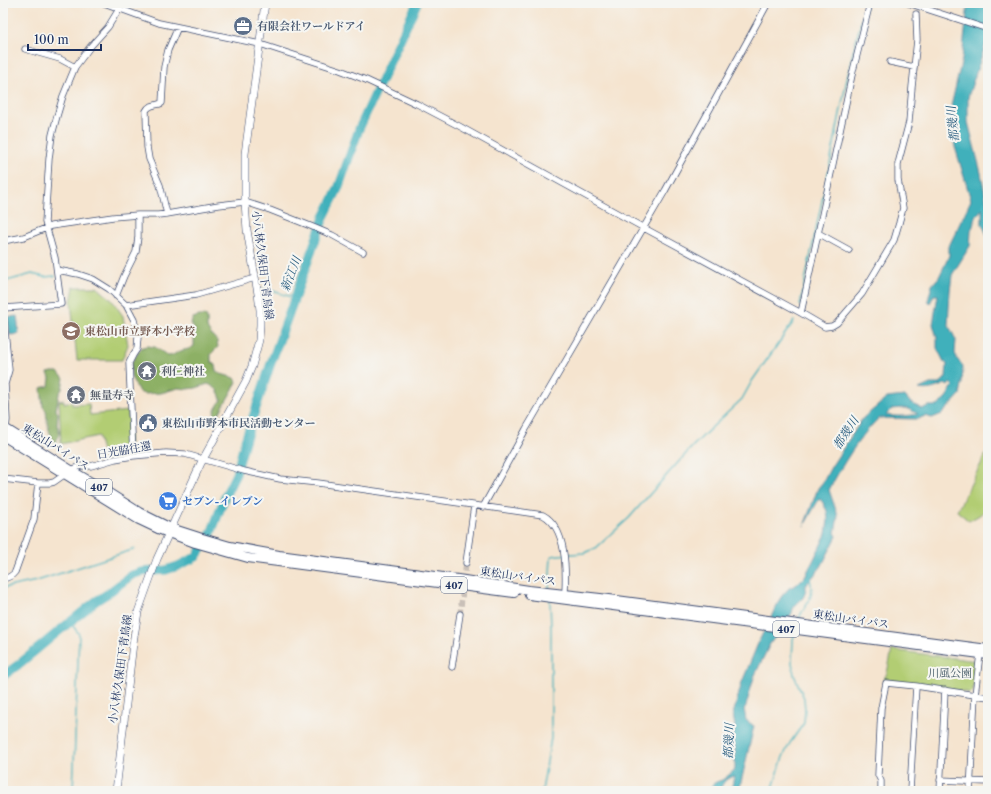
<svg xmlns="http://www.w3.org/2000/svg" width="991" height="794" font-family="'Libre Caslon Text','Noto Serif JP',serif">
  <rect width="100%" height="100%" fill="#f6f6f2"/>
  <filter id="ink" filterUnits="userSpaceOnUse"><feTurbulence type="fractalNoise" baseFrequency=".025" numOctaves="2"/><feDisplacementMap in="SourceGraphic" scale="8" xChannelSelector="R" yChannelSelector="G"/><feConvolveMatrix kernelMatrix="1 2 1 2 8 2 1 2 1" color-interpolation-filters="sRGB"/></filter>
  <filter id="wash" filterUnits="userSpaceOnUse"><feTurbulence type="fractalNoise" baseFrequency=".012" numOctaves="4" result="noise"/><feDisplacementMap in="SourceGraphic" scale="16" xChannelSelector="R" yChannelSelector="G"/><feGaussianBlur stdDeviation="0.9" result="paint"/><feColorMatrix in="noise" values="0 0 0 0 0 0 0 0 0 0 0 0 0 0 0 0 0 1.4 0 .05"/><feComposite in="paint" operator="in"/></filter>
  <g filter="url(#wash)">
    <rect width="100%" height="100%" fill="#f5e4cf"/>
    <path fill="#b2cd73" stroke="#667e68" d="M74 287H97L112 300 123 316 128 345 122 360H77L71 302Z
      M64 400V403L72 402V405L89 404 90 415 128 411 130 452 128 454 104 459 98 436 61 444 59 401Z
      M988 450V509L978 516 969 521 957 511Z
      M892 650 977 661 973 691 971 693 884 679 887 673Z"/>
    <path fill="#8db065" stroke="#547062" d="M199 316H206C208 321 207 323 207 327 208 332 214 337 217 341L218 347 211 354V361L215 365 216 371 221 374 235 378 237 382 221 410 219 414 215 415 214 413 215 410 221 400C219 391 217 388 208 384L196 388 187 389 178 388 161 393 144 394 139 392 131 377V363L142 347 148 346 155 347 168 356C173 356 174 354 178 352 183 349 187 351 194 346V339L195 331 191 323 193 318Z
      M51 372H58L64 378 62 389 59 394 56 410 58 413 57 425 59 429V435L56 442H53L49 430 47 421 46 410 43 407 41 388 49 386 50 378 48 373Z"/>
    <path fill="#40b0bb" stroke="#2e708c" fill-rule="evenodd" d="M968 3H988V37L968 97V122L981 173 988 210 987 235 982 224V209L977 215 971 231 970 246 952 275 950 291 948 324 956 340 955 353 957 359 963 366 962 384 960 395 942 414 932 418 925 416 918 419 879 418C858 438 843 464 829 490L838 516 835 533 837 536 821 567 806 585C806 604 794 600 792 613L770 644 754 677 746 706 744 709 746 720 754 726 739 791H731L734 776C726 778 722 783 720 791H711C711 783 716 782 722 780 726 778 731 773 735 769V746L733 740 735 727 733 714 742 682 759 641 781 597 789 588 796 585 805 576 813 561 826 534 828 520 827 511 822 501 819 499 804 526 818 488 823 482 831 467 863 418 887 398 905 396 910 402 922 409 928 406H938L947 396 953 386 950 383 948 386 945 384C936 388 928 391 919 389L930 384H940L946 377 947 364 944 362 937 348V338L933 324 938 295H934L930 303 928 300 932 285 939 277 949 256V246L971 200 955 147 949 115 962 59ZM902 408 908 409 918 414C909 416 895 417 886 415L892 409Z
      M17 316 19 334 10 335 8 317Z"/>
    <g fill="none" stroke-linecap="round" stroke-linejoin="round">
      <path stroke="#40b0bb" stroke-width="1.5" d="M826 184 850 64 866 3
        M3 282 32 274 44 277 55 276
        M263 288 295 298
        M800 305 825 187
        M3 588 37 581 135 549
        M549 590 551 557 552 556 558 555 584 553 596 548 629 518 665 477 693 446 708 431 742 399 752 381 794 321
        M70 622 79 634 73 791
        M798 622C803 603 816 601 810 579
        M542 791 551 738V628L550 600
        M772 791 783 757 790 743 804 723 805 710 804 698 794 675 792 662 793 639 795 633"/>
      <path stroke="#40b0bb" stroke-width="9" d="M3 676 18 665 59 631 96 601 107 594 124 581 132 575 141 572 166 570 178 566 196 557 210 536 226 494 236 474 245 441 270 366 324 217 338 189 359 129 417 3"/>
    </g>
  </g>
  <g filter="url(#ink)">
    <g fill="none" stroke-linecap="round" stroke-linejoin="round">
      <path stroke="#c9c0b8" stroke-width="5.5" stroke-dasharray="5.5 3" stroke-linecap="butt" d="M460 614 466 563"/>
      <defs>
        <path id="minor" d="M104 3 159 23 260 44 340 70 366 80 417 104 459 126 644 228 801 313 825 327 832 326 837 323 862 294 894 240 899 223 903 208 898 180V164L909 122 912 87 917 40 916 14
          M908 3 988 29
          M25 49 60 59 75 67
          M890 62 914 67
          M167 214 160 185 149 159 147 147 146 111C149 104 156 106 162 103L164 67 168 50 178 27
          M818 233 849 250
          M3 241 24 237 51 226 113 217 138 215H158L167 214 219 205 245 202 270 210 308 225 332 235 363 252
          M57 270 78 274 93 279 109 289 126 305 134 320 138 337 137 349 133 355 129 363 133 456
          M116 296 124 276 136 252 138 237V215
          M126 305 196 295 255 278
          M3 310 4 308 61 304 55 258 45 222 49 159 52 135 57 116 63 96 75 67 90 47 108 27 119 9 122 3
          M3 311 9 370 5 384 7 420 6 429
          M801 313 852 75 870 3
          M3 479 38 483H50L54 482 71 470 81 466H91L115 459 133 456 166 453 185 454 244 471 280 479 318 483 543 515C567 528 566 570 565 593
          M483 507 526 429 665 191 768 3
          M466 563 474 506
          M3 579C8 578 12 576 15 572L34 519 38 483
          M452 667 460 614
          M940 780 988 782
          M881 791V781L878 775 881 708 886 683 916 686 988 697
          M910 791 916 686
          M940 791 945 690
          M970 791 975 695 980 654"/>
        <path id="major" d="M116 791 133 643 138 612 157 559 201 463 246 381 252 366 259 340 260 325V310L258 294 247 230 245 202V154L265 3"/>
        <path id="highway" d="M3 427 71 470 98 486 139 512 171 528 199 537 230 546 279 555 458 579 529 590 609 599 988 649
          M3 436 139 520 158 529 195 543 248 558 514 593
          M529 595 988 655"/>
      </defs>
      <use href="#minor" stroke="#3c4a6f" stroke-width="7"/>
      <use href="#major" stroke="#3c4a6f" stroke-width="8"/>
      <use href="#highway" stroke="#3c4a6f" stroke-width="10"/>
      <use href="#minor" stroke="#fff" stroke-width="5.5"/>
      <use href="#major" stroke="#fff" stroke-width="7"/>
      <use href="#highway" stroke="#fff" stroke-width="8"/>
    </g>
  </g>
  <defs>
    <symbol id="office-disc" viewBox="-11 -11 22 22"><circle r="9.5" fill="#5c6f8a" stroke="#f6f6f2"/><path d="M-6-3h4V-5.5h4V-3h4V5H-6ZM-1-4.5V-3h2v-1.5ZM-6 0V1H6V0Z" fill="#fff"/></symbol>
    <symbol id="school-disc" viewBox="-11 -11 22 22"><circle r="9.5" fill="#8d6e63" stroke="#f6f6f2"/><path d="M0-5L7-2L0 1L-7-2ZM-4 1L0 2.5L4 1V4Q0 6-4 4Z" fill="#fff"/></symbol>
    <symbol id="temple-disc" viewBox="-11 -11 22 22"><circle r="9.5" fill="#6b7280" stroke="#f6f6f2"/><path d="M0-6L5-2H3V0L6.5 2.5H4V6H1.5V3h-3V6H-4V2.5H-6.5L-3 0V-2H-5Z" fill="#fff"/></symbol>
    <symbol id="civic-disc" viewBox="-11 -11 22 22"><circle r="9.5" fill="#5c6f8a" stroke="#f6f6f2"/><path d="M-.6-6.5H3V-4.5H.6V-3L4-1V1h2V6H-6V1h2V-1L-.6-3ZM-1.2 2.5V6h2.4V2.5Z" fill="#fff"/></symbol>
    <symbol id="supermarket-disc" viewBox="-11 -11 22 22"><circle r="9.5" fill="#3f7fe0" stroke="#f6f6f2"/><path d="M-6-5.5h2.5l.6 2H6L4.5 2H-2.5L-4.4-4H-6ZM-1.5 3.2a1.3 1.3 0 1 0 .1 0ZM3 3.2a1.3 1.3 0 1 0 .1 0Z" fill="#fff"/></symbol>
  </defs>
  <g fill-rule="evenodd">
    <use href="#office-disc" x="232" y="15" width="22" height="22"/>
    <use href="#school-disc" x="60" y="320" width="22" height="22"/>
    <use href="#temple-disc" x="136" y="360" width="22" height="22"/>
    <use href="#temple-disc" x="65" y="384" width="22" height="22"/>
    <use href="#civic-disc" x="137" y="412" width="22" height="22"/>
    <use href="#supermarket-disc" x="157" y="490" width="22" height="22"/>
  </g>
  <g text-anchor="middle" stroke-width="4" stroke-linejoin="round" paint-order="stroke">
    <g fill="#f6f6f2" stroke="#5d6b8a" stroke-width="1">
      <rect x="86" y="479" width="26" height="16" rx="3"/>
      <rect x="441" y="577" width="26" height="16" rx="3"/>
      <rect x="773" y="621" width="26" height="16" rx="3"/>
    </g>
    <g font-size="10" font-weight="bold" fill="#1b2f5e">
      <text x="99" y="491">407</text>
      <text x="454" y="589">407</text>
      <text x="786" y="633">407</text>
    </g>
    <g font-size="11" font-weight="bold" fill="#4e5e75" stroke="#f6f6f2" text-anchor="start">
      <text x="257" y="30">有限会社ワールドアイ</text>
      <text x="162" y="427">東松山市野本市民活動センター</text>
    </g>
    <g font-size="11" fill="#1b2f5e" stroke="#f6f6f2">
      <text transform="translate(263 265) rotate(83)" y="4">小八林久保田下青鳥線</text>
      <text transform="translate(56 447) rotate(32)" y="4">東松山バイパス</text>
      <text transform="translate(124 450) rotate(-10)" y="4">日光脇往還</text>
      <text transform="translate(518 576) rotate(8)" y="4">東松山バイパス</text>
      <text transform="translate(851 619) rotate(8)" y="4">東松山バイパス</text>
      <text transform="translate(120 669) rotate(-82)" y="4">小八林久保田下青鳥線</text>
    </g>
    <g font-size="11" font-weight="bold" fill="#785e54" stroke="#f6f6f2" text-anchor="start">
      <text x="85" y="335">東松山市立野本小学校</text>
    </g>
    <g font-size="11" font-weight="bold" fill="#5b616d" stroke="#f6f6f2" text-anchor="start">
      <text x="161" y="375">利仁神社</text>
      <text x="90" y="399">無量寿寺</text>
    </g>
    <g font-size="11" font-weight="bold" fill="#366cbe" stroke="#f6f6f2" text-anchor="start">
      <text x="182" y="505">セブン-イレブン</text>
    </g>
    <g font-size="11" fill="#415663" stroke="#f6f6f2">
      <text x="950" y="677">川風公園</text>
    </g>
    <g font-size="12" font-style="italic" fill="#285c7f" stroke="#f6f6f2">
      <text transform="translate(953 124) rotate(-96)" y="4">都幾川</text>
      <text transform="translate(291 274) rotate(-69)" y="4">新江川</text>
      <text transform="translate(846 433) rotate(-57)" y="4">都幾川</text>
      <text transform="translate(729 741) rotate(-88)" y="4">都幾川</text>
    </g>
  </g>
  <rect width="991" height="794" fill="none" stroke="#f6f6f2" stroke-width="16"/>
  <path d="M28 44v6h73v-6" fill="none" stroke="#1b2f5e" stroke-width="2"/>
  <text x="34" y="44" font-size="12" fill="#1b2f5e" stroke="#f6f6f2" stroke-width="3" paint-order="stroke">100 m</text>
</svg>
